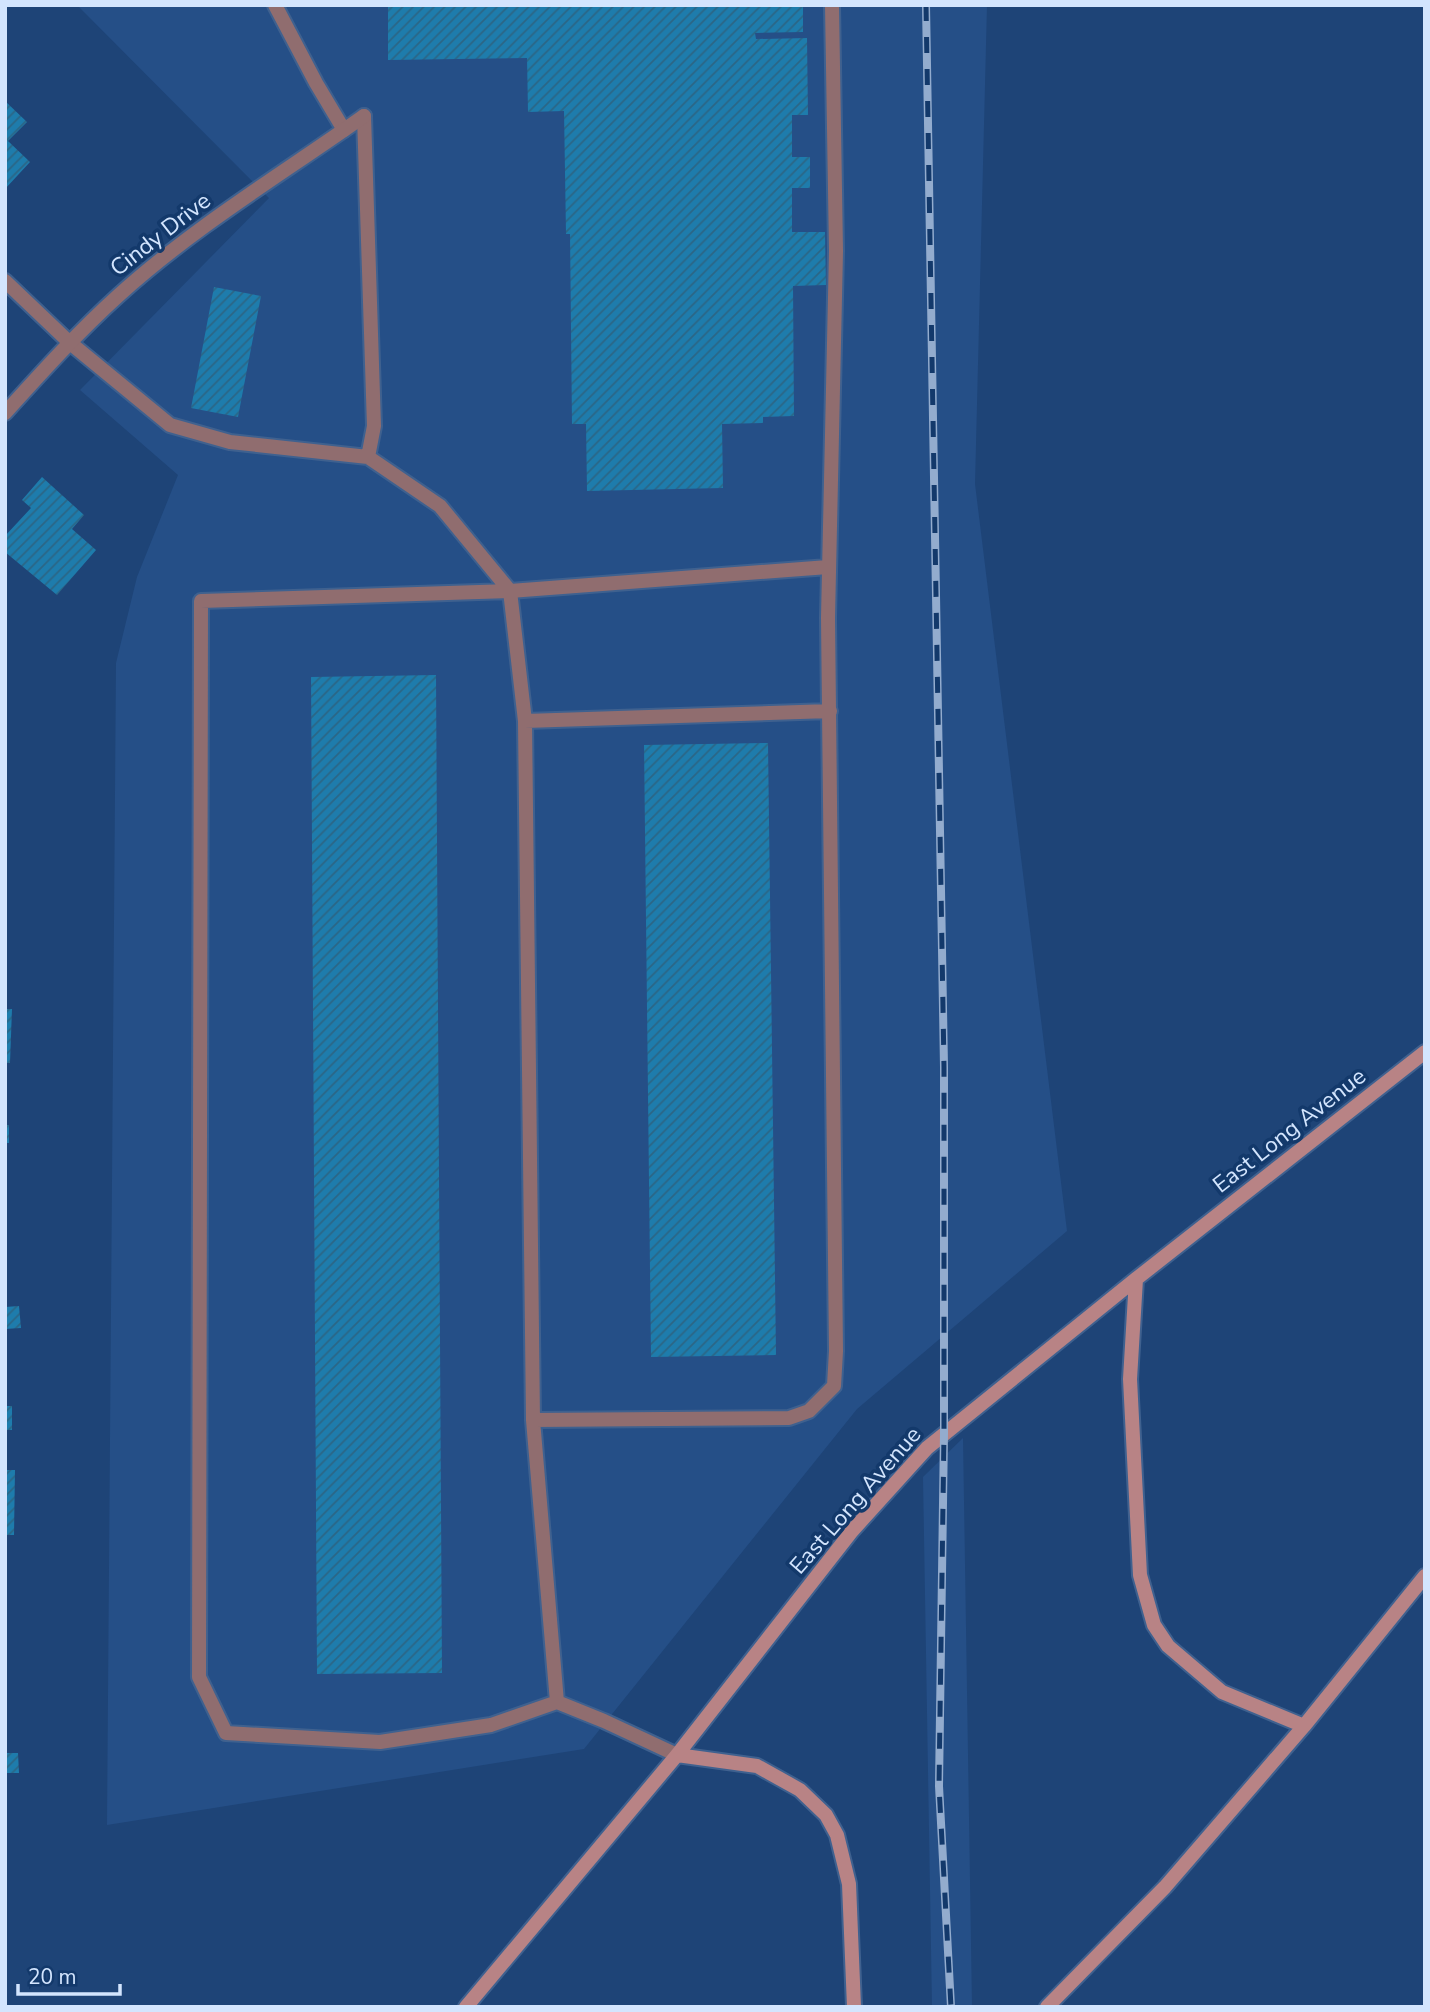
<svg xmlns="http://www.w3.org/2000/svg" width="1430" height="2012" font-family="'Nunito Sans',sans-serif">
  <defs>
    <pattern id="building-hatch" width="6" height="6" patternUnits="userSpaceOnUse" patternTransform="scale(1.75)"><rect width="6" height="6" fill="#1e7cac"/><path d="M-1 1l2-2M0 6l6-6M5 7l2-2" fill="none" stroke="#2b6686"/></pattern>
  </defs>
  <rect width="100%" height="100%" fill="#1e4477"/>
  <path fill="#254f87" d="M77 5H987L975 484 1067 1231 857 1409 584 1749 107 1825 116 663 137 577 178 475 80 390 269 198Z
    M963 1438 972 2007H932L923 1477Z"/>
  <path fill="url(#building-hatch)" d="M388 5H803V32L755 33 756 39 807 38 808 115H792V157H810V188H792V232H825L826 285 793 286 794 416 763 417V423L722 424 723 488 587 491 586 424H572L570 234H566L564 111 528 112 527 58 388 60Z
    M5 101 27 122 8 141 30 162 5 189Z
    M214 287 261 296 238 417 191 408Z
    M42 477 84 515 72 529 96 550 57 595 5 552V536L31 508 22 500Z
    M436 675 442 1673 317 1674 311 677Z
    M768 743 776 1355 651 1357 644 745Z
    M5 1009H12L10 1063H5Z
    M5 1125H9V1143H5Z
    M19 1306 21 1328 5 1329V1307Z
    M5 1406H12V1430H5Z
    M5 1470H15L14 1535H5Z
    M5 1753H18L19 1773H5Z"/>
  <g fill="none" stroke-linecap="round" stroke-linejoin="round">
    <defs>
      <path id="lane" d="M275 5 316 83 344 130
        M364 116 374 426 368 457
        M69 342 170 425 230 442 368 457 440 506 510 591 525 721 533 1420 557 1702 604 1721 677 1755
        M525 721 830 711
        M533 1420 789 1418 809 1411 834 1386 836 1351 828 618 836 251 832 5
        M557 1702 491 1725 380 1742 226 1733 199 1677 201 601 510 591 828 567"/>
      <path id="street" d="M5 281 69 342
        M5 413C42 372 79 331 119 295 194 227 282 174 364 116"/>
      <path id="secondary" d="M1136 1279 1130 1379 1140 1575 1154 1625 1168 1646 1222 1692 1304 1726
        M677 1755 757 1766 800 1790 826 1815 837 1835 849 1884 854 2007
        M466 2007 677 1755 852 1531 927 1448 1136 1279 1425 1052
        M1047 2007 1165 1887 1304 1726 1425 1576"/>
    </defs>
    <use href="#lane" stroke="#3f618f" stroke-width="18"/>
    <use href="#street" stroke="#3f618f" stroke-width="18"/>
    <use href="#secondary" stroke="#3f618f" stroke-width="18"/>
    <use href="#lane" stroke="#906d6f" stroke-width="14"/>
    <use href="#street" stroke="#906d6f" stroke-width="14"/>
    <use href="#secondary" stroke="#b88385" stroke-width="14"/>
    <defs>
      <path id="rail" d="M926 5 944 1067V1433L939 1786 951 2007"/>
    </defs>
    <use href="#rail" stroke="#93acce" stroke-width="8"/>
    <use href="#rail" stroke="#13396b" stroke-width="5" stroke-dasharray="16" stroke-linecap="butt"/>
  </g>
  <g text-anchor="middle" stroke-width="7" stroke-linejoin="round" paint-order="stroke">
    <g font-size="23" fill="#d3e5fe" stroke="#13396b">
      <text transform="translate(160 234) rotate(-38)" y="8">Cindy Drive</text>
      <text transform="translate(1289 1130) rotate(-38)" y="8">East Long Avenue</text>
      <text transform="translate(855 1500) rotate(-49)" y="8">East Long Avenue</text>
    </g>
  </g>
  <rect width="1430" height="2012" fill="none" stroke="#d3e5fe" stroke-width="14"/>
  <path d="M18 1984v10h102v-10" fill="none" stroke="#d3e5fe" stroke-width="3.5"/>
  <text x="28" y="1984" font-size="21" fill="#d3e5fe" stroke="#13396b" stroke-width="5" paint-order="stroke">20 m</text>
</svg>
